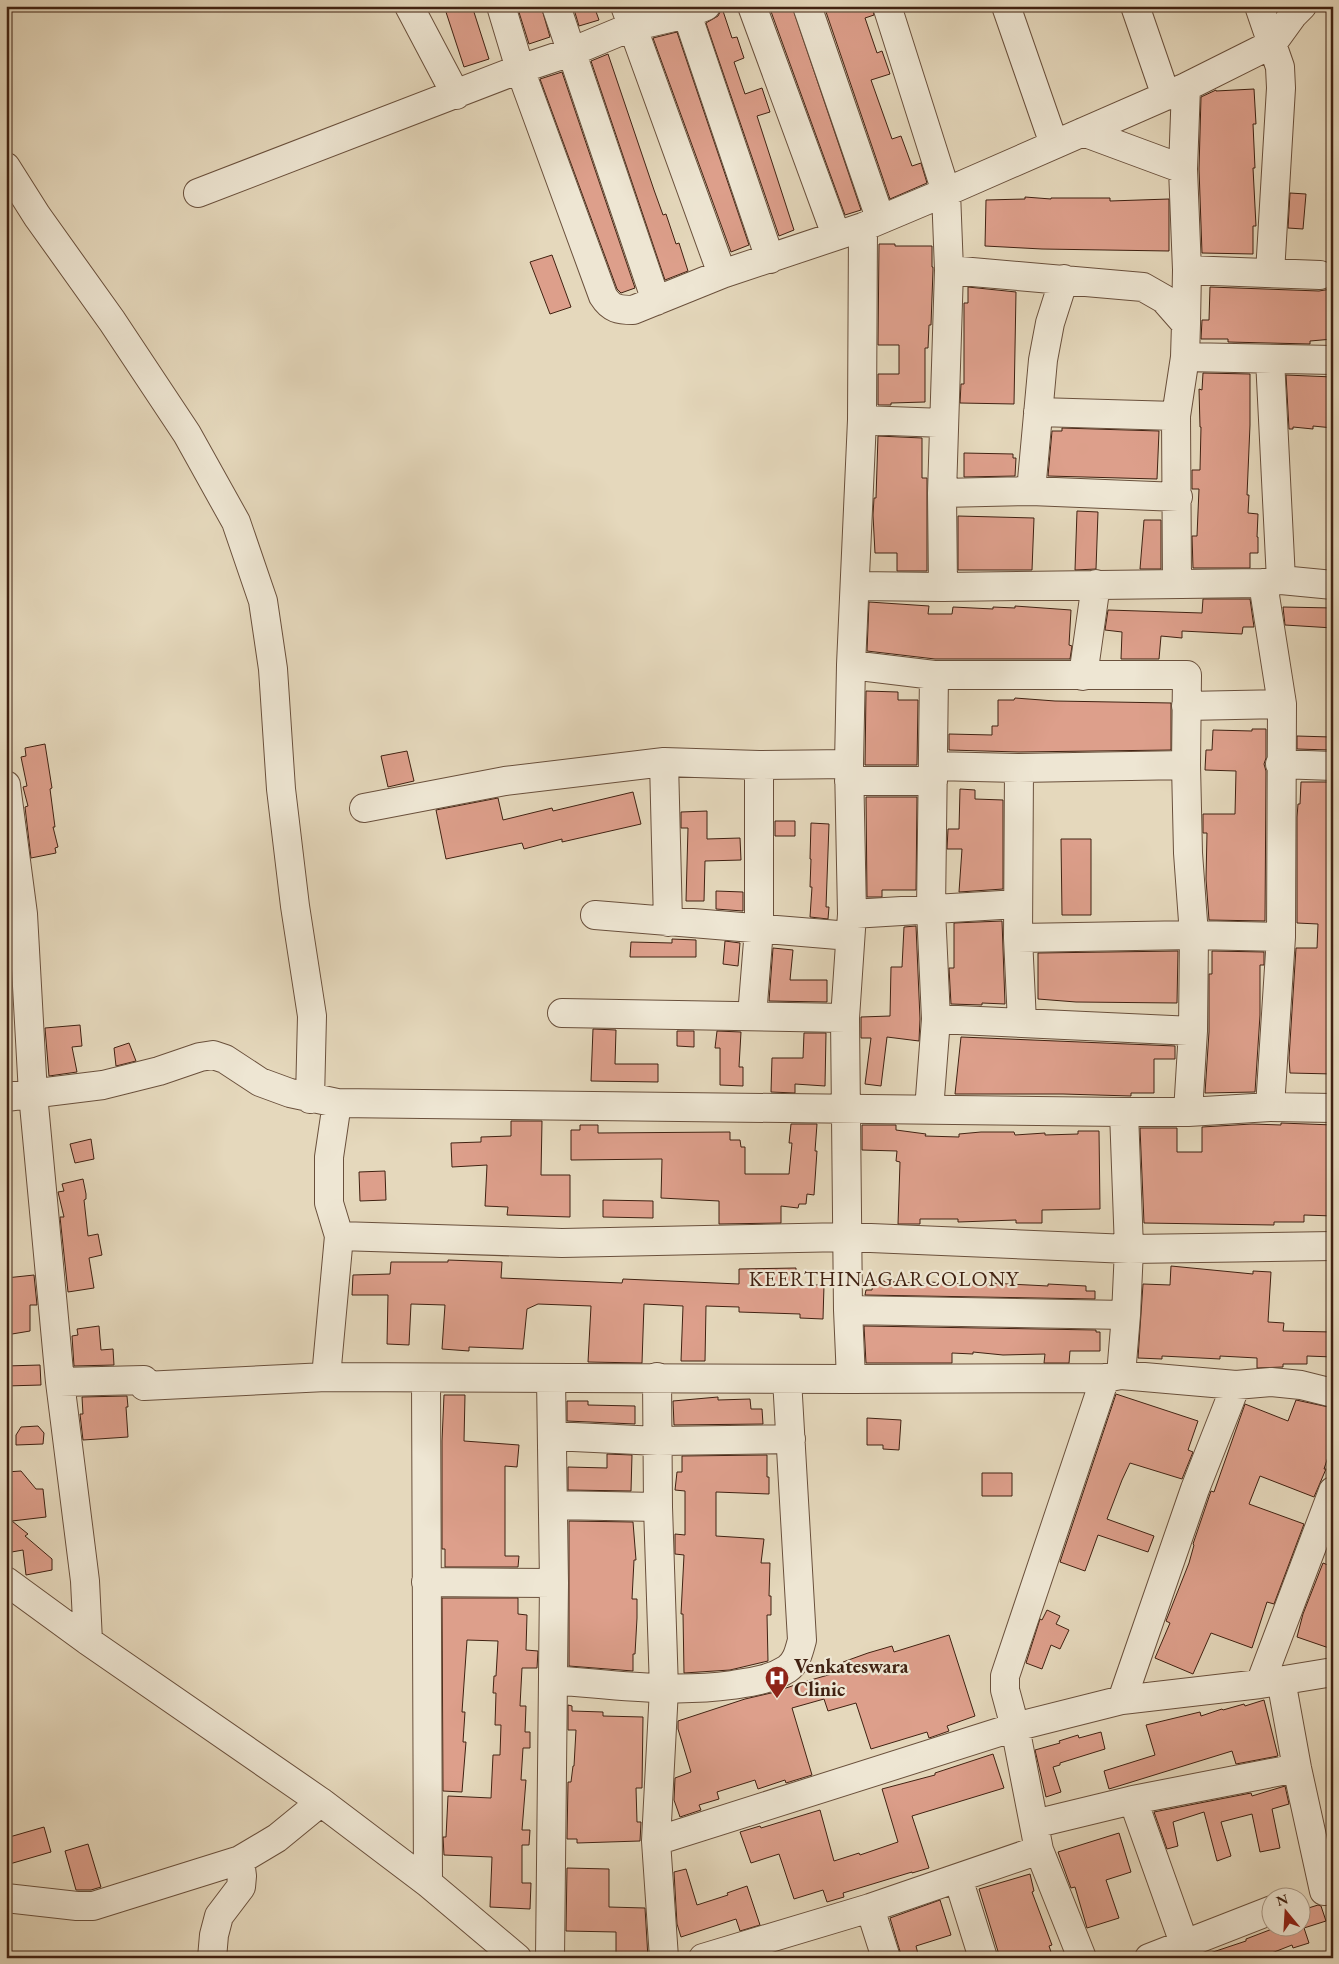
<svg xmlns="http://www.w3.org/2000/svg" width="1339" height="1964" font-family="'EB Garamond',serif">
  <rect width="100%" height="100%" fill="#e5d8bc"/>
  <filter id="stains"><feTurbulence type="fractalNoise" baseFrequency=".004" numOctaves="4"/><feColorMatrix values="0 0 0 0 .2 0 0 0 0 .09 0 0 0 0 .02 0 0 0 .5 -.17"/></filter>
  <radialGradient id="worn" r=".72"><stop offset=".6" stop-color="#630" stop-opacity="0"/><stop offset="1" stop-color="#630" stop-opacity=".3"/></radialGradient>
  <path fill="#dd9f8b" stroke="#412212" d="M444 6H472L489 59 464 67Z
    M517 6H541L550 37 529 44Z
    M573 6H594L599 20 579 26Z
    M769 6H792L861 210 845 215Z
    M824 6H872L874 15 865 18 877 53 882 51 890 74 871 80 892 139 901 136 912 166 921 163 927 183 890 199Z
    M722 8 732 38 737 37 744 58 734 62 745 94 762 88 770 112 757 116 794 230 779 236 706 23 718 16Z
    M677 32 749 245 731 252 653 38Z
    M608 54 654 190 663 215 666 214 676 244 679 243 688 271 665 280 591 61Z
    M562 72 635 288 621 293 617 289 540 79Z
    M1254 89 1256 124H1253L1255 168H1253L1256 226H1253V254L1202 253 1199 169 1201 97 1216 90V91Z
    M1290 193 1306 194 1303 229 1288 228Z
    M1025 197 1051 199V198H1110V201L1169 199V251L1042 249 985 246 986 200 1025 199Z
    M879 244H895V246H932V267H933V270L931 325H929L928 348H925V402L891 403V405H878V374H899V345H878Z
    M552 255 571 307 550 314 530 262Z
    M968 287 1016 292 1014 404 960 403 961 384H964V303H968Z
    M1210 287 1319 291 1331 289 1330 323H1333V339L1310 341V344L1228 342V339H1201L1202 320H1209Z
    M1203 373 1250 374V425L1247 495H1249L1248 513 1258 514 1257 537H1258V553H1250V568H1193L1192 536H1197L1199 489H1192V470H1200L1201 427H1200L1199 389 1202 390Z
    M1286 375 1333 377V428L1313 426V429L1293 427V429H1289Z
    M1062 428 1159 431 1157 479 1048 476 1052 431H1062Z
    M878 436 922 438V478H927V571H897V553H875L873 515 874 498H876Z
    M964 453 1013 454V458H1016L1015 476 964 477Z
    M1077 511 1098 512 1096 569 1075 570Z
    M958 516 1034 518 1032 570H958Z
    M1144 520H1161V569H1140Z
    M1203 599H1250L1254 627H1243L1242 634 1182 631V638L1161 636 1159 659H1121L1122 632 1105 630 1108 610 1202 613Z
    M869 602 929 606 928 614H952L953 607 993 609V607L1015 608V606L1071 610 1069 645 1072 646 1070 659H935L867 651Z
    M1283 607 1333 608V628L1285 625Z
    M866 691 898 692V700H918L917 765H865Z
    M1015 698 1055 701 1171 703V750L1019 752 949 750V734L992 735V726H998V700H1014Z
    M1252 729H1266V758L1264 764 1266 771 1265 921 1209 920 1206 879 1207 833H1203V814H1235L1236 771 1205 770 1206 750H1212L1213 730 1252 731Z
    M1297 736 1331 737V750L1297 749Z
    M45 744 52 788 50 789 55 827H53L58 847 55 848 56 853 31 858 25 807 28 806 23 787 27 786 21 757 26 756 25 748Z
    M407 751 414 781 388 787 381 756Z
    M1301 782H1333V1074L1290 1073 1289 1058 1296 948H1317L1318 924 1297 923V817L1298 804H1300Z
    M960 789 975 790V799L1003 800V889L959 892 962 849H947L948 829H959Z
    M633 792 641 824 562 842V839L524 849 522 843 446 859 436 810 498 798 503 820 552 808 553 811Z
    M866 797H917L916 890H882V897H867Z
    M707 811V839L740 838 741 860 705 861 704 901H686L688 828H681V812Z
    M775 821H795V836H775Z
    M811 823 829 824 826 907H829L828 919 810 917 812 887H810L811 859H810Z
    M1061 839H1091V915H1062Z
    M716 891 743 892V911L716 909Z
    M1002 921 1005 1004 982 1003V1005L951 1004 949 968H954V923Z
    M916 926 920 1019 919 1041 887 1037 881 1086 865 1084 871 1038H861V1017L890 1016 891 967H902L904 927Z
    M672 939 696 940V957H630L631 942 672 943Z
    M725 941 740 943 738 966 723 964Z
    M773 948 793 950 790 980H827V1002L769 1001Z
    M1178 951 1177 1003 1076 1002 1038 999V953Z
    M1212 951 1264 952V965H1260V1015L1255 1092 1205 1093 1209 1032V974H1212Z
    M80 1025 82 1046 72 1047 77 1072 49 1076 45 1028Z
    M593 1029 616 1030 615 1064H658V1082L591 1081Z
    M677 1031H694V1047L677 1046Z
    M717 1031 741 1032 739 1067H743V1086L720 1085V1048H715Z
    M804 1033H826L825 1086 795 1084V1093L771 1092 772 1058H803Z
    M961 1037 1175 1046V1059H1154V1093H1131V1096L1063 1094H955Z
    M129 1043 136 1061 116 1066 114 1048Z
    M511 1121H542L541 1175H570V1217L507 1215 508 1207 485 1206 487 1165 452 1167 451 1143 481 1142V1137L511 1136Z
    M1281 1123 1333 1125V1216L1304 1215V1222H1274V1225L1144 1223 1140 1128H1177V1152H1202V1127L1252 1124 1281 1125Z
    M791 1124H817L815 1151H817L814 1195 807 1194 806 1204H799L798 1208 781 1206V1223L719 1224V1201L661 1198 662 1159 571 1160V1130H580V1125H598V1133L730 1132V1140H740L741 1147H745V1174H789L792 1143H789Z
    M862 1125H896V1130L926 1134 925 1136 959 1137V1134L981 1132H1014L1015 1135 1045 1133V1135L1078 1134V1131H1099L1100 1209 1042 1210V1223H1016V1220L958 1222V1219H920V1224H898L900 1162 896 1161 897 1151 862 1150Z
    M91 1139 94 1159 75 1163 70 1144Z
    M385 1171 386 1200 360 1201 359 1172Z
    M83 1179 86 1194V1199L84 1200 88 1236 98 1234 102 1255 89 1258 94 1288 68 1292 60 1217H64L58 1192 64 1191 62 1184Z
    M603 1200 653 1201V1218L603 1217Z
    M448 1260 502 1262 501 1278 622 1283 623 1279 739 1284V1269L796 1268V1285H824L823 1319 800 1318V1314L739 1312V1307L706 1306 705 1361H681L683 1306 644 1304 642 1363 588 1362 591 1306 538 1304 527 1309 523 1349 469 1347V1351L442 1349 445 1305 411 1304 409 1345 387 1344 388 1295H352L353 1275 390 1274 391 1262H448Z
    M1171 1266 1253 1274V1271L1271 1272 1268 1322 1284 1323 1283 1331 1333 1332V1357L1307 1356V1364H1283V1367L1257 1368V1358L1220 1356V1359L1162 1356V1359L1138 1358 1143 1284 1170 1285Z
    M34 1275 37 1305H30V1331L6 1335V1278Z
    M882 1281 928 1284V1282L989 1285V1283L1048 1286V1284L1086 1286V1291H1095V1299L865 1295 866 1290H872L873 1282Z
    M99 1326 101 1350 113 1349 114 1365 74 1366 72 1336 78 1335 77 1329Z
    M864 1326 1096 1330V1332H1100V1351H1070L1069 1363H1044L1045 1354 1003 1355 973 1352V1354L952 1353V1363H866Z
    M40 1365 41 1385 6 1386V1366Z
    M1116 1394 1198 1421 1188 1450 1193 1452 1182 1479 1130 1463 1122 1480 1107 1519 1154 1536 1148 1552 1098 1535 1085 1571 1060 1562Z
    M444 1395H465L464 1441 519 1445 517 1467 505 1466V1556H519L518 1567H445V1549H442V1441Z
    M127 1396 128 1407H126L128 1437 83 1440 80 1414H83L82 1397Z
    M718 1397V1400L750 1399 751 1409H762L763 1424 674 1425 673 1401Z
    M1296 1400 1333 1408V1442L1324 1469H1326L1314 1497 1260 1476 1249 1504 1304 1524 1274 1604 1267 1602 1252 1648 1211 1633 1193 1674 1155 1658 1170 1623 1166 1621 1189 1563 1194 1545 1193 1544 1210 1494 1211 1491 1214 1492 1245 1404 1288 1421Z
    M567 1401H588V1405L635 1406V1424L567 1421Z
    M867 1418 901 1420 899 1450 883 1449V1445H867Z
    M38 1426 44 1433 43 1444 16 1445V1435L21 1427Z
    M607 1454 632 1455 631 1491 568 1490V1467L607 1468Z
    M767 1455V1477H769V1494L716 1492V1536L764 1539 761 1563H770L769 1596H771V1615H767L768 1661 730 1670 684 1673 683 1614H681L684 1555 675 1554V1534L685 1535V1491L675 1490 677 1472H682V1456Z
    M21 1471 36 1489H43L46 1517 12 1521 28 1534 25 1536 52 1559V1570L26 1575 23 1550 6 1553V1472Z
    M982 1473H1012V1496H982Z
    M569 1521 633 1522 636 1560H634L632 1599H637V1618L635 1654H633V1671L569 1666Z
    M1323 1563 1333 1567V1638L1329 1648 1297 1637 1303 1614Z
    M442 1598H518V1614L527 1615 526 1650 538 1651 537 1668H522L520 1706H526L525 1732H530V1748H523L521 1780H526L522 1830H530L529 1845H522V1883H531L530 1909 490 1907 492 1857 444 1855 443 1837H446L448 1796 491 1798 493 1755H500L501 1725H495L496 1693H493L494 1676H496L498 1641 467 1640 462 1712H465L463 1742H466L462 1792 443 1791Z
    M1047 1610 1060 1616 1056 1624 1069 1630 1060 1649 1051 1645 1042 1669 1026 1663 1040 1619 1042 1620Z
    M949 1635 975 1716 947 1726 949 1731 932 1737 929 1738 927 1732 871 1749 856 1703 828 1711 824 1699 792 1708 812 1775 786 1783 785 1780 758 1789 755 1780 717 1792 719 1799 699 1805 701 1810 680 1817 674 1800 675 1778 691 1772 678 1729V1721L745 1699 771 1693 807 1681 846 1670 843 1662 868 1653 892 1646 894 1652Z
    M1264 1700 1278 1756 1236 1764 1232 1751 1109 1789 1104 1771 1155 1755 1146 1725 1200 1712 1201 1716 1222 1709 1223 1710 1244 1704 1245 1706Z
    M568 1705 572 1706V1711L603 1712V1716L643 1717 642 1788H636L637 1822H641L640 1841 577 1843V1839H567L568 1782H571L573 1766H574L576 1730H568Z
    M1101 1732 1105 1749 1060 1763V1765L1053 1767 1061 1792 1046 1797 1035 1750 1060 1743 1059 1741 1078 1735 1079 1738Z
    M993 1754 1004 1788 912 1816 929 1868 912 1873V1872L843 1893 844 1897 827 1902 823 1890 794 1899 779 1854 751 1863 740 1832 760 1826 761 1828 820 1810 834 1861 859 1853 860 1855 898 1842 882 1789 935 1775V1773Z
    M1285 1786 1289 1804 1272 1809 1280 1848 1260 1852 1252 1814 1221 1822 1231 1856 1217 1861 1204 1812 1173 1822 1178 1846 1167 1849 1154 1812 1251 1793 1252 1796Z
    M44 1827 51 1852 6 1865V1838Z
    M1119 1833 1131 1872 1106 1880 1119 1918 1087 1928 1075 1887 1071 1888 1058 1852Z
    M88 1844 101 1887 91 1890H76L65 1851Z
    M567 1868 609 1869V1907L645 1908 648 1958H616V1932L566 1931Z
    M686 1869 697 1905 728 1895 727 1893 747 1886 760 1925 740 1931 736 1919 681 1937 677 1924 674 1872Z
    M1030 1874 1034 1891 1032 1892 1052 1945 1049 1946 1053 1958H1000L979 1889Z
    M940 1900 951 1935 916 1946 919 1958H902L890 1918Z
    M1318 1905 1321 1906 1326 1921 1304 1928 1309 1943 1293 1948 1292 1945 1259 1958H1204V1955L1246 1941V1939L1280 1926H1302V1910Z"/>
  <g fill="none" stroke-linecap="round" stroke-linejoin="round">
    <defs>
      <path id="minor" d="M409 6 456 95
        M501 6 520 69 603 296C611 309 619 310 633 310L722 274 863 227 946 192 1186 87 1272 44 1259 6
        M556 6 656 301
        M625 6 722 274
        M752 6 836 235
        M807 6 880 218
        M887 6 946 192 949 270 942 493 943 587
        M1006 6 1054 144
        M1135 6 1166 96
        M687 14 770 259
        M1083 132 1183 169
        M6 167 37 216 112 321 187 434 236 522 263 601 273 669 281 789 295 906 312 1016 310 1099
        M198 193 520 69 571 52 631 27 687 14 706 6
        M949 270 1143 287 1164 299 1186 324
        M1187 270 1320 275
        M1270 273 1281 88 1280 67 1272 44 1293 15 1302 6
        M1185 357 1333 360
        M1270 359 1281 580
        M1038 412 1176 416
        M862 420 944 423
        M1031 491 1043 360 1050 323 1064 279
        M942 493 1031 491 1178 497
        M1177 582 1176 416 1185 357 1186 324 1187 270 1183 169 1186 87
        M1263 583 1282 704
        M856 586 943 587 1263 583 1281 580 1333 585
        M851 665 934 675H1187L1186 765 1019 768 933 766
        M1083 676 1096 584
        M1186 706 1282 704 1281 937 1270 1107
        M664 762 668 922
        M1280 764 1333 766
        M1186 765 1188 853 1194 935 1193 1031 1188 1112
        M1019 768 1018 938 1022 1022
        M849 781H933
        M6 785 23 914 33 1094 60 1382 85 1581 88 1641
        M364 808 505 781 664 762 759 765 849 764
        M852 914 1018 904
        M595 915 850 936
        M1018 938 1194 935 1281 937
        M562 1013 845 1018
        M752 1016 759 929V765
        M936 1019 1193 1031
        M6 1097 103 1085 159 1071 200 1057 213 1055 225 1059 260 1082 290 1093 337 1103 1124 1112H1188L1270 1107 1333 1108
        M337 1103 329 1157V1203L339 1236 326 1377 851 1379 1105 1378 1121 1375 1236 1385 1271 1382 1301 1385 1333 1393
        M929 1110 936 1019 931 910 934 675
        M339 1236 562 1243 847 1237 1129 1249 1333 1246
        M848 1310 1126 1315
        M1121 1375 1126 1315 1129 1249 1124 1112
        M657 1377 658 1507 664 1689 656 1841 664 1958
        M426 1379 428 1883
        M851 1379 848 1310 845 1018 852 914 849 764 851 665 862 420 863 227
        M60 1382 144 1380
        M144 1386 326 1377
        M552 1436 658 1441 791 1439
        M553 1505 658 1507
        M6 1581 88 1641 321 1802 428 1883 517 1958
        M426 1582 554 1583
        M553 1680C613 1685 673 1693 732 1685 751 1682 770 1680 787 1669 797 1662 799 1651 802 1640L787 1379
        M1281 1680 1297 1768 1324 1891
        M1260 1684 1333 1491
        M1122 1700 1195 1489 1236 1385
        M1133 1800 1184 1943
        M1034 1824 1133 1800 1297 1768
        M656 1841 1015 1727 1122 1700 1260 1684 1333 1672
        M958 1878 983 1958
        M6 1898 77 1906H93L240 1860 277 1838 321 1802
        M870 1908 886 1958
        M212 1958 214 1935 219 1916 241 1887 242 1876 240 1860
        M550 1958 554 1583 551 1378
        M703 1958 870 1908 1039 1850
        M1082 1958 1039 1850 1015 1727 1005 1690V1676L1105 1378
        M1149 1958 1272 1910"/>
    </defs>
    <use href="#minor" stroke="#6a503c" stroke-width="30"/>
    <use href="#minor" stroke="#eee6d3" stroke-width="28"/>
  </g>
  <defs>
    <symbol id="hospital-pin" viewBox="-11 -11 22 30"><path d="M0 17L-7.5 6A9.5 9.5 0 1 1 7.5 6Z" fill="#8f2418" stroke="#eee6d3"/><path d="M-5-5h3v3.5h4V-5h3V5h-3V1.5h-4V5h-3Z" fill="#fff"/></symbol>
  </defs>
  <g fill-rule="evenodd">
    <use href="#hospital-pin" x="763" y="1664" width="28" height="38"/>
  </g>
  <g text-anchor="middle" stroke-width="4.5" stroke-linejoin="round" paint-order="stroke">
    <g font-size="20" font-weight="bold" fill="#412212" stroke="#eee6d3" text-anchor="start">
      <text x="794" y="1673">Venkateswara<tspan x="794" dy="23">Clinic</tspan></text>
    </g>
    <g font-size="21" letter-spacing="1" fill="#412212" stroke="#eee6d3">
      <text x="884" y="1286">KEERTHINAGARCOLONY</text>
    </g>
  </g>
  <rect width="1339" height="1964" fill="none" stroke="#e5d8bc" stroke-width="25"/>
  <rect x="8" y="8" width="1324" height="1949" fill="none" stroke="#412212" stroke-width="2.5"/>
  <rect x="12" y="12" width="1314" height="1939" fill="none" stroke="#412212"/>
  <g transform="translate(1286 1912) rotate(342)"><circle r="24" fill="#eee6d3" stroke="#a99886"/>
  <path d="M0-4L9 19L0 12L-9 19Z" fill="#8f2418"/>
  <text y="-8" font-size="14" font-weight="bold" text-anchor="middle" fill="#412212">N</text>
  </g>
  <rect width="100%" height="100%" filter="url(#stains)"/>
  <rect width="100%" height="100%" fill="url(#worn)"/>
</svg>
